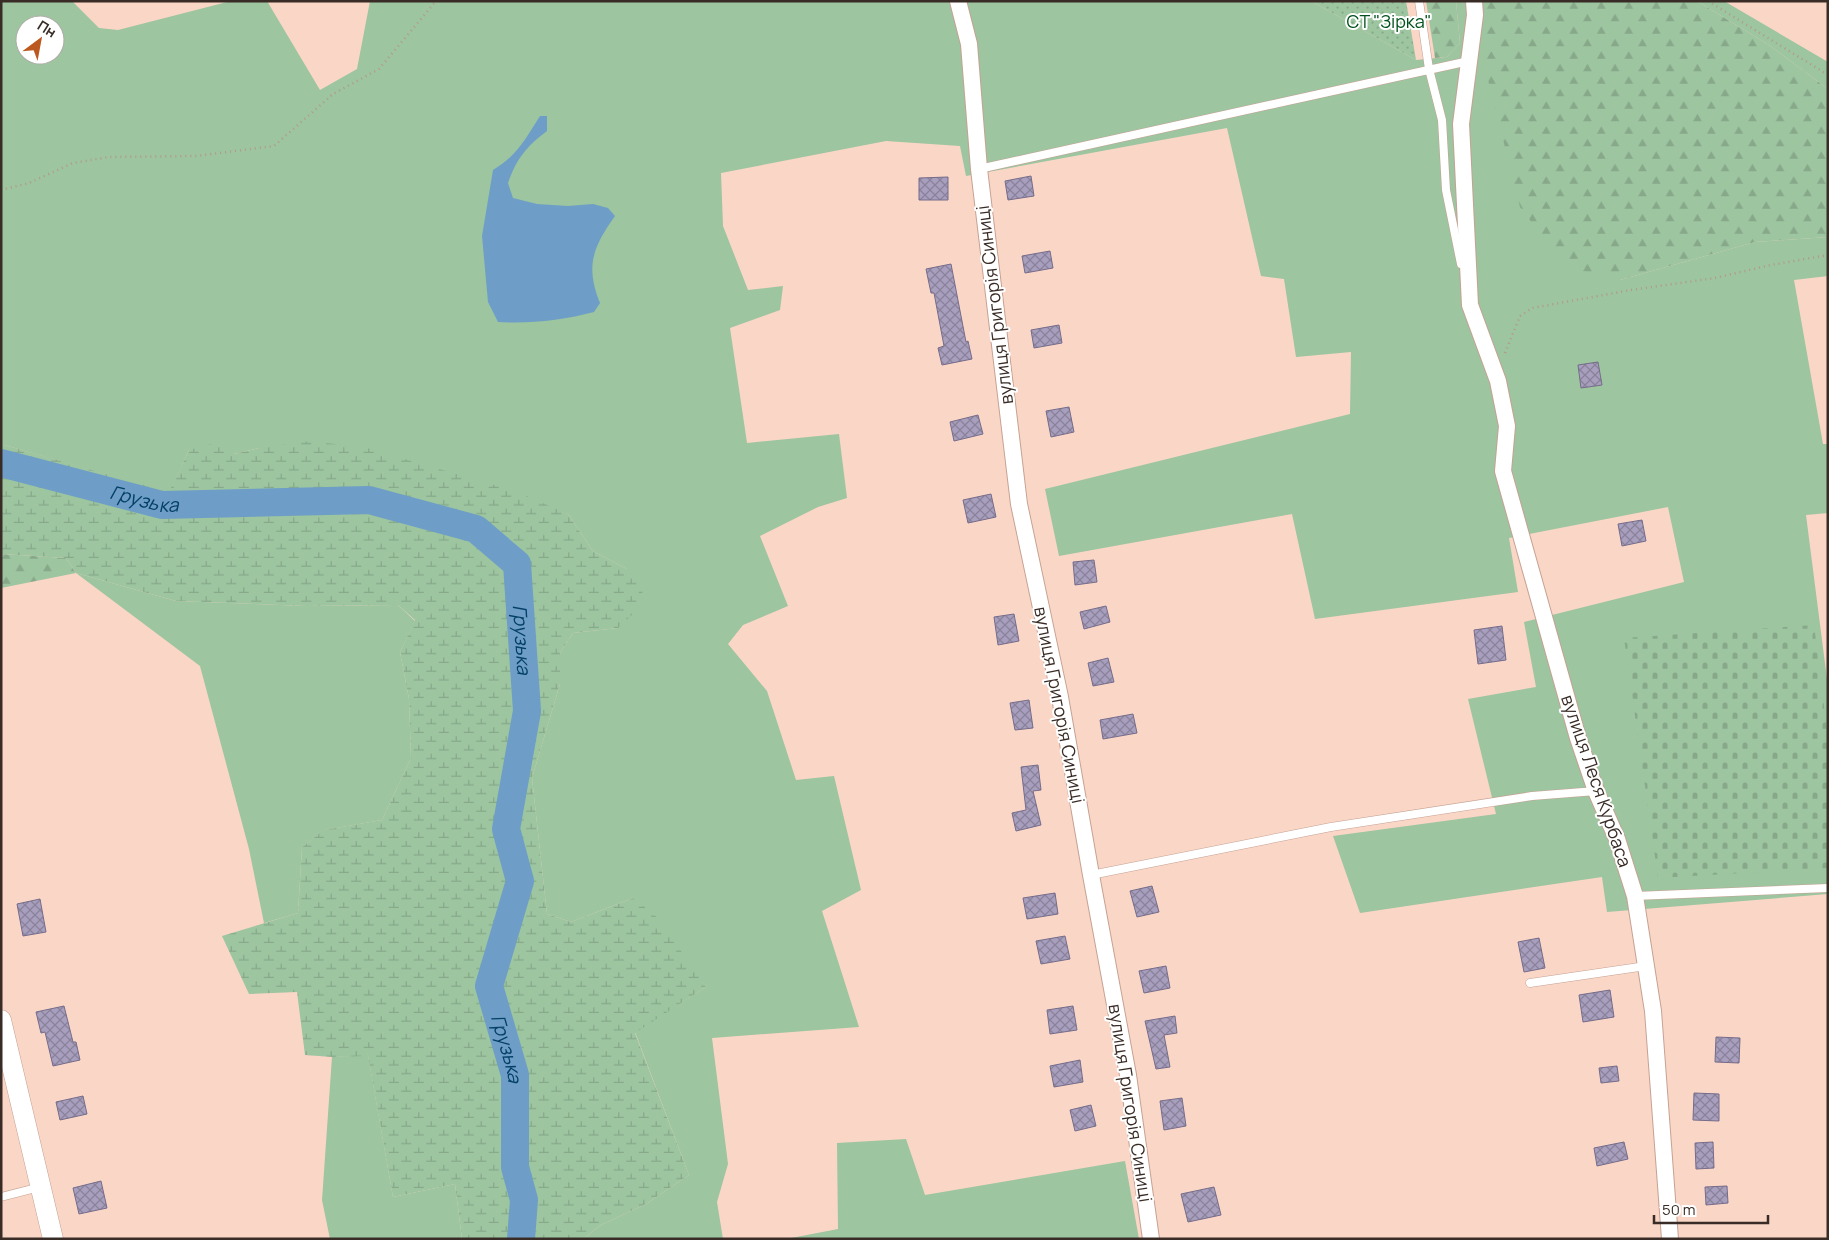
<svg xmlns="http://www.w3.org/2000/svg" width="1829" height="1240" font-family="Manrope,sans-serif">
  <defs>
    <pattern id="forest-firs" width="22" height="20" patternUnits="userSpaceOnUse" patternTransform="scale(1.25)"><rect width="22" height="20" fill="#9cc5a0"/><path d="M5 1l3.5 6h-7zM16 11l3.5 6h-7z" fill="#87a98a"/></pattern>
    <pattern id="wetland-marsh" width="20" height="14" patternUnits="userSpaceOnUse" patternTransform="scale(1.25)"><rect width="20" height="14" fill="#9cc5a0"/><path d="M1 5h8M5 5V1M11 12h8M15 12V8" fill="none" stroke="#87a98a"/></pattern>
    <pattern id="cemetery-stones" width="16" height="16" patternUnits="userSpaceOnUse" patternTransform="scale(1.25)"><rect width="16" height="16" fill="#9cc5a0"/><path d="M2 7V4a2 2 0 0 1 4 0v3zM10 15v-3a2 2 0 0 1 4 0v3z" fill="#87a98a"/></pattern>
    <pattern id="garden-dots" width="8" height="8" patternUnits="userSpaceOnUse" patternTransform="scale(1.25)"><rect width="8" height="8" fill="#9cc5a0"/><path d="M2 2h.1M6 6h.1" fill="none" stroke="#87a98a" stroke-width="1.8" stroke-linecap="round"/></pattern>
    <pattern id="building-cross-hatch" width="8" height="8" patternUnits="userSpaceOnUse" patternTransform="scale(1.25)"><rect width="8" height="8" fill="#a89fbe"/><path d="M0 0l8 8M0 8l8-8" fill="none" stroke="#8a829a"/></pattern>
  </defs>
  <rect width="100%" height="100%" fill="#fad6c6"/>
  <path fill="#9cc5a0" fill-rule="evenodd" d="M1 1H72L99 28 118 30 231 1H267L320 90 357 69 370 1H1311L1416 60 1447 57 1460 43 1456 1H1478L1620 280 1755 242 1828 237V276L1794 280 1823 444H1828V513L1806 515 1828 687V894L1607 912 1602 877 1360 913 1333 836 1496 814 1468 699 1536 687 1524 622 1684 582 1668 507 1509 538 1518 592 1315 619 1292 514 1059 556 1045 489 1350 414 1351 352 1296 357 1284 279 1261 276 1227 128 966 176 960 146 886 141 721 173 723 226 748 290 783 286 780 310 730 328 747 443 839 434 847 498 818 507 760 536 788 606 743 625 728 644 767 691 796 780 834 776 861 890 822 911 859 1027 712 1038 728 1164 717 1202 723 1239H583L601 1225 646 1204 689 1175 635 1032 706 987 633 898 571 922 547 914 532 778 560 684V653L573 633 618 628 627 569 593 551 568 514 259 448 234 454 189 450 169 493 1 444ZM25 25H55V55H25Z
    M1697 1H1724L1828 62V89L1769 45Z
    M76 573 176 601 306 606 398 605 415 621 400 652 409 699 411 758 382 820 325 830 302 847 298 913 264 923 249 849 200 666Z
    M368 1055 393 1197 455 1184 462 1239H330L322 1200 332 1057Z
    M906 1139 925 1195 1125 1161 1139 1239H786L838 1229 837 1143Z"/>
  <path fill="url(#forest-firs)" d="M1426 1H1456L1460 43 1447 57 1435 58Z
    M1478 1H1697L1769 45 1828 89V237L1755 242 1620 280 1565 267 1520 207 1485 68Z
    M1 554 66 558 76 573 1 588Z"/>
  <path fill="url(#wetland-marsh)" d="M311 441 367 448 515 491 568 514 593 551 627 569 643 591 634 613 618 628 573 633 560 653V684L532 778 547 914 571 922 633 898 658 918 706 987 635 1033 689 1175 646 1204 601 1225 583 1239H462L455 1184 393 1197 368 1056 332 1057 305 1055 297 992 249 994 222 936 298 913 302 847 324 830 382 820 411 758 409 699 400 652 415 620 398 605 306 606 176 601 76 573 66 558 1 554V444L169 492 189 450 218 442 234 454 259 448Z"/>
  <path fill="url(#cemetery-stones)" d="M1814 625 1828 739V868L1658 878 1624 638Z"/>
  <path fill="url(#garden-dots)" d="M1311 1H1406L1416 60Z"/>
  <path fill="#6e9ec7" d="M540 116H547V131C526 147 517 158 508 183L513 198 537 204 568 206 593 204 608 208 615 216C593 247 585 266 600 303L594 312C564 320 530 324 498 322L488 302 482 236 493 170C518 155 525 139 540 116Z"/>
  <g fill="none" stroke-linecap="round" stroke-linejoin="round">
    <path stroke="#6e9ec7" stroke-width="28" id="s1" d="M1 463 162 505 369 500 476 529 517 564 527 711 506 829 520 881 489 986 515 1075V1167L524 1200 521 1239"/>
  </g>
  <path fill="url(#building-cross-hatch)" stroke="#756c8a" d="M1031 176 1034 196 1008 200 1005 181Z
    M948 177V200H919V178Z
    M1050 251 1053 268 1025 273 1022 256Z
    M951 264 966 342 968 341 972 359 942 365 938 348 944 346 934 293H931L926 269Z
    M1059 325 1062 343 1034 348 1031 330Z
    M1598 362 1602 385 1581 388 1578 365Z
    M1069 407 1074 432 1051 437 1046 411Z
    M978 415 983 434 954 441 950 422Z
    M991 494 996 517 968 523 963 500Z
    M1642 520 1646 541 1622 546 1618 524Z
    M1094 560 1097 582 1075 585 1073 562Z
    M1106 606 1110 622 1084 629 1080 612Z
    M1014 614 1019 641 998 645 994 617Z
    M1502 626 1506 660 1478 664 1474 630Z
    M1108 658 1114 682 1093 686 1088 663Z
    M1029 700 1033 728 1015 730 1010 703Z
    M1133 714 1137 733 1103 739 1100 720Z
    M1038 765 1041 790 1033 791 1041 825 1016 831 1012 813 1026 810 1021 767Z
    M1152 886 1159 912 1137 917 1130 891Z
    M1055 893 1058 914 1027 919 1023 898Z
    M40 899 46 932 23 936 17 904Z
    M1065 936 1070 959 1041 964 1036 941Z
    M1539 938 1545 968 1524 972 1518 942Z
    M1166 966 1170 988 1144 993 1139 971Z
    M1610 990 1614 1017 1583 1022 1579 995Z
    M64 1006 73 1042H76L80 1060 53 1066 45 1032 41 1033 36 1012Z
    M1073 1006 1077 1030 1050 1034 1047 1010Z
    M1175 1016 1177 1033 1164 1035 1170 1067 1156 1069 1145 1021Z
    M1716 1037 1740 1038 1739 1063 1715 1062Z
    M1080 1060 1083 1082 1054 1087 1050 1066Z
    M1617 1066 1619 1081 1601 1083 1599 1068Z
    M1694 1093 1719 1094V1121L1693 1120Z
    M83 1096 87 1114 60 1120 56 1102Z
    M1182 1098 1186 1126 1164 1130 1160 1101Z
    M1091 1105 1096 1126 1075 1131 1070 1110Z
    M1624 1142 1628 1159 1597 1166 1594 1148Z
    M1713 1142 1714 1168 1696 1169 1695 1143Z
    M101 1181 107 1208 79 1214 73 1188Z
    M1727 1186 1728 1203 1706 1205 1705 1187Z
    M1214 1187 1221 1215 1188 1222 1181 1194Z"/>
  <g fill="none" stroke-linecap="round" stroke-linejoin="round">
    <defs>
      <path id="service" d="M1419 1 1429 69 1442 120 1446 190 1461 264
        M979 169 1469 61
        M1091 875 1331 827 1532 796 1596 791
        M1635 896 1828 888
        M1530 983 1646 966
        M1 1197 40 1187"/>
      <path id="minor" d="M958 1 969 44 979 169 1019 504 1060 697 1091 875 1128 1075 1151 1239
        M1474 1 1475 15 1461 124 1470 305 1498 381 1507 426 1503 471 1578 738 1596 791 1617 839 1635 896 1653 1011 1670 1239"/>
      <path id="tertiary" d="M1 1020 53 1239"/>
    </defs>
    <use href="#service" stroke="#c5a293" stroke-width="9"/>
    <use href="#minor" stroke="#c5a293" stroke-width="18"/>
    <use href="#tertiary" stroke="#c5a293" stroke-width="21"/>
    <path stroke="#b4988c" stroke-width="2.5" stroke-dasharray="1 4" stroke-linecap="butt" d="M1708 1 1828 75
      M1 190 29 183 73 163 109 157 196 156 274 146 333 94 379 69 436 1
      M1505 353 1520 316 1532 308 1631 290 1715 278 1771 265 1828 255"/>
    <use href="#service" stroke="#fff" stroke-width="8"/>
    <use href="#minor" stroke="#fff" stroke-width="16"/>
    <use href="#tertiary" stroke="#fff" stroke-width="20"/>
  </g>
  <g text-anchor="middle" stroke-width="4" stroke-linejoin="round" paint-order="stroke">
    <g font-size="18" fill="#00511c" stroke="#fff">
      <text x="1389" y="28">СТ "Зірка"</text>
    </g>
    <g font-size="18" fill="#392c26" stroke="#fff">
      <text transform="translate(995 305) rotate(-97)" y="6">вулиця Григорія Синиці</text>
      <text transform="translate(1059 705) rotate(79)" y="6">вулиця Григорія Синиці</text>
      <text transform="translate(1596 781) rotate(71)" y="6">вулиця Леся Курбаса</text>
      <text transform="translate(1130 1103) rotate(81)" y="6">вулиця Григорія Синиці</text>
    </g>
    <g font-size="19" font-style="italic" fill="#033f67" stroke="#fff">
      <text dy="7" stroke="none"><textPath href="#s1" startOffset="148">Грузька</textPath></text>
      <text dy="7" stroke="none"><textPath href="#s1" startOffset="614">Грузька</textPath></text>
      <text dy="7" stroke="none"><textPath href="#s1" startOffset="1034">Грузька</textPath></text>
    </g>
  </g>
  <rect width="1829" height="1240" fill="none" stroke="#392c26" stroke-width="5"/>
  <g transform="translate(40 40) rotate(32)"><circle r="24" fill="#ffffff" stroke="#b0aba8"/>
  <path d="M0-4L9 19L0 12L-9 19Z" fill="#bc5921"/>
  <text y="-8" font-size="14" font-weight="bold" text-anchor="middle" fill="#392c26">Пн</text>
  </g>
  <path d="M1654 1215v8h114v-8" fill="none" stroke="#392c26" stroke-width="2.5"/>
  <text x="1662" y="1215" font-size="15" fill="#392c26" stroke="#ffffff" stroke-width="4" paint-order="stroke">50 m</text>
</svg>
